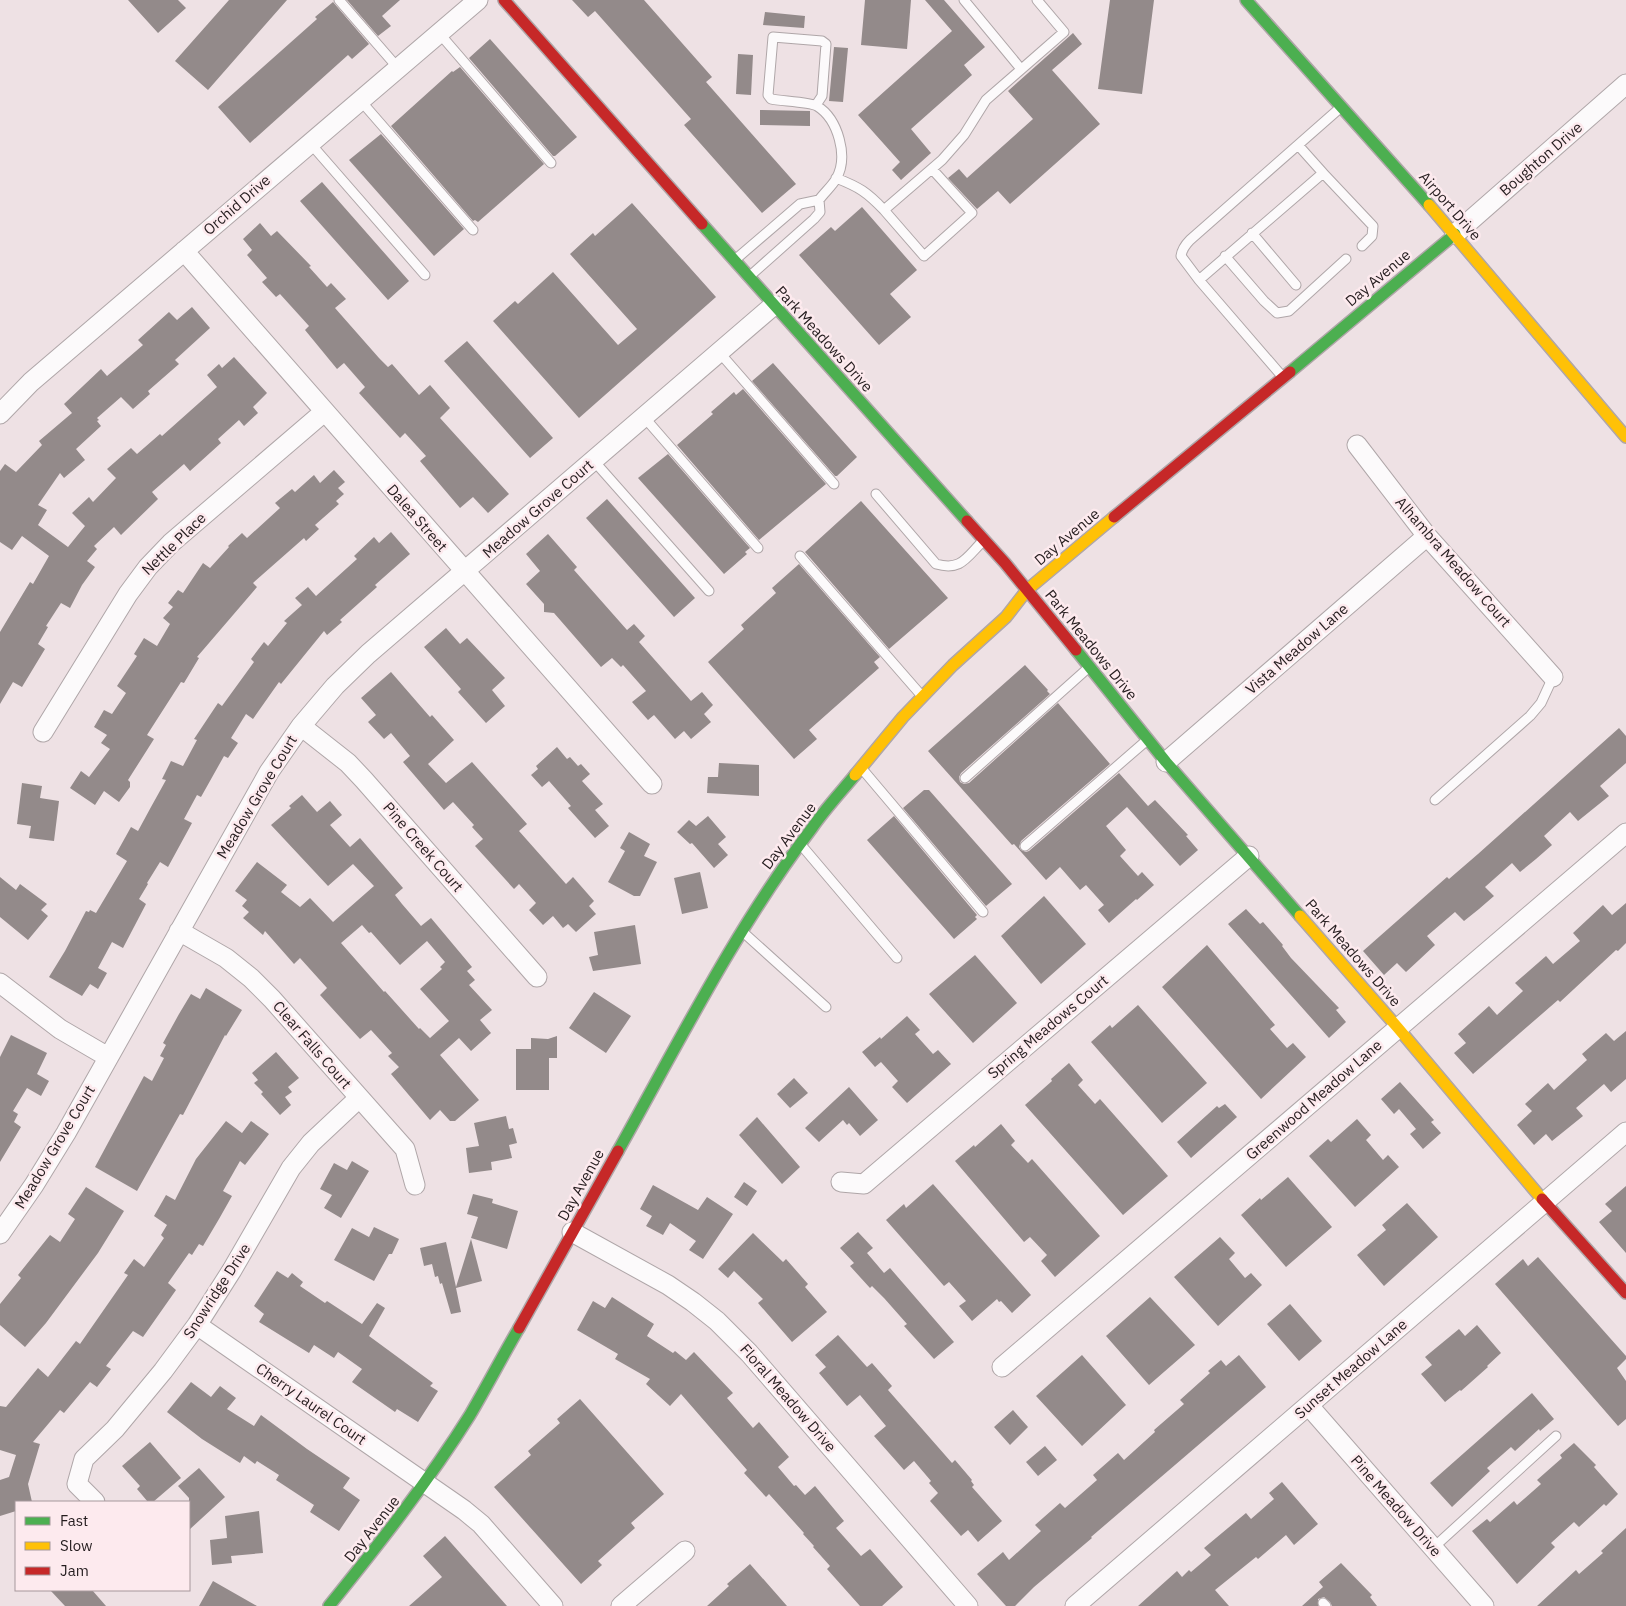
<svg xmlns="http://www.w3.org/2000/svg" width="1626" height="1606" font-family="'IBM Plex Sans',sans-serif">
  <rect width="100%" height="100%" fill="#eee1e4"/>
  <path fill="#938a8a" fill-rule="evenodd" d="M128 0H178L186 8 158 33Z
    M229 0H287L208 90 175 61Z
    M347 0H400L382 16 391 26 378 36Z
    M572 0H644L712 77 706 82 796 184 762 213 684 125 691 119 595 11 588 17Z
    M865 0H911L907 49 861 45Z
    M925 0H944L985 47 964 65 972 75 911 129 931 153 901 180 892 170 900 162 858 115 952 31Z
    M1110 0H1154L1142 94 1098 89Z
    M333 2 369 44 352 59 348 55 250 143 218 107 317 19 315 17Z
    M765 12 805 16 804 28 763 25Z
    M1073 33 1082 44 1052 70 1100 124 1010 204 998 191 977 209 948 178 959 169 967 178 1033 119 1008 91Z
    M490 39 577 137 555 156H553L469 58Z
    M834 47 848 48 843 102 829 101Z
    M738 54 753 55 751 95 736 94Z
    M460 67 544 164 478 222 475 220 473 221 391 126 452 71 453 72Z
    M760 110 810 111V126L760 125Z
    M381 134 464 229 434 256 349 160Z
    M322 182 409 281 388 300 300 201Z
    M632 203 716 297 579 418 493 321 515 301 518 304 553 272 618 345 637 329 570 254 593 233 595 236Z
    M862 207 917 270 890 294 911 317 879 345 799 255 831 227 835 231Z
    M260 223 271 236 277 231 311 266 309 267 327 287 331 283 346 299 335 308 379 358 388 367 392 364 419 395 430 385 450 408 440 418 509 494 488 513 473 497 460 508 420 461 426 456 405 433 400 438 359 393 365 387 344 363 337 369 305 330 309 326 280 294 276 297 262 282 267 278 247 255 252 250 243 239Z
    M192 307 210 328 175 360 179 364 148 391 150 394 133 409 121 397 97 418 99 420 97 421 101 426 76 449 85 460 64 478 60 473 38 505 47 510 38 525 68 547 85 526 72 513 89 497 93 502 116 478 107 469 131 448 137 454 160 434 162 436 217 387 207 375 219 364 222 368 234 357 267 393 253 407 258 413 244 426 239 420 218 439 221 443 190 471 184 464 152 492 158 499 121 535 114 527 94 546 97 549 87 561 95 567 82 585 70 608 61 603 46 626 48 627 38 644 45 649 22 687 13 682 0 704V632L30 582 33 584 49 556 22 536 12 550 0 542V471L5 464 16 472 42 445 39 441 72 413 64 404 101 369 107 376 143 345 138 340 169 312 177 320Z
    M467 341 553 438 530 458 444 361Z
    M773 363 857 457 837 476H835L752 381Z
    M743 389 826 484 759 540 677 445 713 414 711 412 734 392 736 395Z
    M668 454 750 548 745 552 747 554 724 574 638 478Z
    M334 470 345 482 338 488 344 494 336 501 339 504 315 525 319 529 306 541 304 538 253 583 257 587 197 657 199 658 184 683 181 682 147 735 154 739 128 780 130 782V787L119 802 104 791 95 805 70 788 81 771 89 777 110 749 101 743 107 735 94 727 104 710 112 714 126 693 117 686 137 656 134 654 144 638 157 646 170 624 163 618 173 607 168 603 178 590 183 593 203 563 210 568 229 547 228 546 242 533 247 538 280 508 275 503 292 489 295 492 314 475 320 483Z
    M607 499 695 598 674 617 586 518Z
    M861 501 948 598 889 649 805 552Z
    M391 532 410 554 375 585 377 587 340 620 342 622 327 635 324 631 281 684 279 682 253 719 246 714 231 738 238 743 228 758 224 756 201 797 197 795 184 819 192 823 168 867 160 862 147 883 148 884 139 899 146 904 123 948 112 942 98 968 107 973 98 989 90 984 82 996 49 977 65 951 86 911 89 912 90 910 96 913 127 861 116 854 131 827 138 831 151 807 166 780 162 779 171 761 183 766 197 740 194 739 218 703 222 706 254 662 251 659 264 642 268 646 287 623 284 621 302 605 295 598 308 587 316 596 357 559 354 556 374 537 379 543Z
    M548 534 577 567 574 570 627 630 634 624 645 636 639 642 691 701 702 692 713 705 704 714 711 722 691 739 684 731 675 739 654 715 648 720 632 702 646 691 623 665 621 667 612 658 601 667 554 613 544 612V604L526 584 540 571 526 554Z
    M799 564 880 657 874 662 879 668 809 730 817 739 794 759 708 662 744 629 741 625 776 593 772 588Z
    M446 628 460 644 467 638 505 678 492 690 505 706 486 723 458 692 461 689 424 647Z
    M1025 665 1048 690 1047 691 1050 694 961 773 959 777 960 782 964 784 969 783 1058 703 1110 764 1021 841 1019 847 1021 850 1026 852 1029 851 1119 773 1148 806 1155 800 1188 835 1186 836 1198 850 1180 866 1127 807 1106 826 1126 850 1120 856 1138 876 1142 872 1154 885 1137 900 1136 899 1109 923 1098 910 1104 905 1086 885 1080 890 1060 867 1046 880 1014 844 1012 845 928 751Z
    M391 672 430 717 432 715 454 740 428 764 446 783 472 762 527 824 519 831 566 884 573 877 594 901 589 906 596 914 576 932 568 924 563 928 553 916 543 925 529 910 536 903 519 884 514 889 475 846 483 839 472 827 474 825 453 802 444 810 403 762 410 756 391 733 384 739 368 722 376 715 361 698Z
    M1619 728 1626 736V763L1600 786 1609 796 1578 821 1570 812 1544 836 1552 845 1536 859 1520 872 1512 863 1485 887 1494 896 1479 909 1464 921 1455 912 1427 936 1435 945 1419 960 1406 972 1397 963 1384 975 1363 951 1447 877 1449 879 1478 854Z
    M557 747 567 759 570 757 578 766 581 764 590 774 582 781 603 804 595 810 609 826 595 838 568 808 571 806 549 781 542 787 531 775 538 769 536 766Z
    M719 763 759 765V796L707 793 708 777H718Z
    M22 783 42 786 40 798 59 801 54 841 29 838 31 826 17 824Z
    M924 790H929L1012 884 986 906 903 808Z
    M302 795 317 812 330 801 342 815 330 825 350 847 360 838 403 888 395 895 402 904 421 926 431 918 472 967 467 971 475 980 469 985 492 1010 480 1020 491 1033 471 1051 459 1038 440 1055 479 1100 455 1121H450L440 1110 430 1120 391 1074 399 1067 388 1056 392 1053 371 1030 360 1039 320 995 327 988 300 958 294 964 265 931 263 935 243 918 249 912 242 906 247 900 235 891 257 862 287 885 281 892 300 907 310 898 333 922 374 886 353 864 328 886 271 825 291 808 289 806ZM362 925 369 933 371 932 400 965 427 941 445 962 440 967 442 969 420 989 449 1021 430 1038 420 1028 419 1029 385 991 384 992 341 943Z
    M708 816 726 837 718 844 728 855 714 868 692 843 690 844 677 832 689 820 696 826Z
    M894 816 977 915 975 917 977 919 954 939 867 840Z
    M629 832 650 844 644 856 657 862 640 896H634L608 882 625 851 620 848Z
    M700 872 708 908 682 914 674 878Z
    M0 877 16 890 20 884 47 904 41 910 48 916 28 940 0 917Z
    M1044 896 1086 944 1041 984 1001 936Z
    M1626 903V943L1618 951 1616 950 1560 1002 1558 1000 1473 1074 1454 1053 1466 1043 1458 1034 1489 1006 1497 1015 1523 991 1515 983 1546 956 1553 964 1580 941 1573 933 1603 905 1612 915Z
    M1246 909 1260 924 1263 922 1283 945 1282 946 1291 958 1339 1008 1336 1010 1346 1022 1329 1038 1228 924Z
    M635 925 641 964 593 971 589 957 598 955 594 932Z
    M1207 945 1275 1025 1270 1029 1287 1048 1293 1043 1306 1057 1261 1099 1162 987Z
    M975 955 1017 1003 973 1043 929 994Z
    M206 988 242 1010 226 1036 225 1035 183 1115 180 1114 137 1191 95 1167 144 1076 152 1081 164 1058 160 1056 166 1045 163 1043 179 1014 191 994 200 999Z
    M594 992 631 1016 606 1053 569 1028Z
    M1138 1005 1207 1083 1162 1123 1091 1042 1110 1025 1112 1028Z
    M907 1016 920 1030 915 1034 933 1054 938 1050 951 1064 907 1103 892 1087 898 1081 881 1062 875 1067 862 1052 880 1037 881 1039Z
    M1626 1031V1079L1611 1092 1604 1084 1576 1108 1583 1116 1552 1141 1546 1134 1534 1145 1517 1125 1532 1111 1525 1104 1548 1083 1554 1090 1587 1060 1582 1054 1606 1033 1614 1041Z
    M11 1035 47 1053 37 1074 49 1081 41 1096 27 1088 13 1111 18 1114 14 1122 21 1127 0 1162V1057Z
    M557 1036V1058H549V1090H516V1049H531V1038L548 1039Z
    M276 1052 299 1078 288 1087 292 1092 285 1097 291 1105 280 1115 261 1094 263 1092 254 1083 258 1080 252 1073Z
    M1069 1063 1083 1080 1078 1085 1095 1104 1100 1099 1168 1176 1123 1215 1025 1105 1052 1081 1051 1079Z
    M794 1078 808 1093 790 1108 777 1094Z
    M1400 1082 1434 1120 1431 1122 1441 1133 1423 1149 1410 1134 1416 1129 1399 1109 1394 1114 1381 1099Z
    M849 1087 878 1120 860 1136 849 1123 847 1125 843 1120 819 1142 805 1128Z
    M1225 1104 1237 1117 1191 1158 1177 1142 1217 1106 1219 1108Z
    M506 1116 509 1129 513 1128 517 1143 509 1145 512 1158 491 1162 492 1170 469 1173 466 1148 479 1146 474 1123Z
    M757 1117 800 1167 782 1184 739 1135Z
    M1357 1119 1371 1135 1366 1140 1383 1160 1388 1155 1399 1167 1355 1207 1309 1156 1328 1139 1331 1142Z
    M226 1121 242 1133 251 1121 269 1134 245 1165 240 1161 223 1191 232 1196 219 1219 203 1246 199 1244 192 1255 189 1253 168 1283 176 1290 143 1337 133 1331 106 1366 111 1369 97 1387 90 1382 64 1413 60 1410 33 1442 40 1444 28 1484 32 1502H16V1511L0 1516V1480L9 1477 16 1455 0 1450V1406L6 1407 38 1368 48 1377 76 1341 80 1344 128 1275 124 1273 134 1259 144 1267 164 1238 161 1235 167 1225 154 1216 166 1195 175 1200 196 1159Z
    M1001 1124 1015 1141 1011 1145 1028 1163 1032 1159 1100 1236 1055 1277 1041 1261 1047 1255 1030 1237 1024 1242 955 1161 974 1145 975 1147Z
    M352 1161 369 1171 341 1218 324 1208 332 1195 320 1189 334 1163 347 1170Z
    M1288 1177 1332 1227 1286 1267 1241 1215 1260 1198 1261 1200Z
    M744 1182 757 1191 747 1206 734 1197Z
    M933 1184 1031 1295 1012 1313 1001 1301 999 1302 997 1299 972 1321 959 1306 966 1301 949 1282 944 1286 886 1220 904 1204 906 1208Z
    M653 1185 698 1210 707 1197 733 1214 703 1259 689 1250 696 1241 670 1223 663 1235 646 1226 652 1216 640 1209Z
    M1626 1186V1253L1599 1222 1612 1211 1605 1204Z
    M86 1187 124 1211 98 1253 46 1323 25 1347 0 1325V1304L21 1278 18 1275 50 1235 60 1242 75 1219 68 1214Z
    M473 1194 493 1199 492 1203 518 1211 507 1249 471 1238 478 1217 467 1214Z
    M1407 1203 1438 1237 1384 1286 1357 1255 1386 1230 1382 1225Z
    M374 1227 399 1239 392 1254H389L374 1281 334 1260 352 1228 369 1237Z
    M858 1232 873 1248 867 1253 884 1273 890 1268 954 1342 934 1359 904 1326 907 1324 884 1298 872 1286 870 1288 850 1266 854 1263 840 1248Z
    M753 1233 783 1262 786 1259 808 1284 805 1287 827 1312 792 1342 758 1303 763 1299 734 1271 728 1278 718 1269Z
    M1220 1237 1235 1253 1229 1259 1245 1278 1251 1273 1262 1285 1218 1326 1174 1277Z
    M471 1239 482 1281 456 1288 461 1312 451 1314 442 1283 440 1284 438 1276 435 1277 432 1264 424 1266 420 1248 446 1242 456 1287Z
    M1538 1257 1626 1356V1359L1617 1368 1626 1381V1419L1618 1426 1495 1284 1523 1259 1528 1266Z
    M277 1271 288 1278 292 1273 303 1282 300 1286 325 1303 327 1301 362 1324 377 1303 385 1308 369 1336 433 1383 430 1386 438 1391 418 1422 397 1409 395 1412 352 1382 362 1369 338 1352 334 1358 314 1345 309 1353 259 1322 264 1314 254 1306Z
    M612 1297 654 1324 647 1336 673 1353 675 1351 686 1360 694 1352 733 1393 727 1398 753 1428 759 1422 789 1457 778 1467 794 1486 796 1485 805 1495 815 1486 844 1521 836 1528 861 1556 870 1549 903 1587 882 1606H860L827 1569 830 1566 813 1547 814 1546 803 1534 804 1533 769 1494 766 1497 744 1473 747 1470 681 1394 670 1406 646 1384 650 1379 615 1359 618 1354 577 1330 593 1301 605 1308Z
    M1150 1297 1195 1345 1149 1385 1106 1336Z
    M1290 1304 1322 1341 1299 1361 1267 1324Z
    M1477 1325 1501 1353 1487 1366 1488 1367 1461 1391 1460 1390 1445 1402 1421 1374 1432 1365 1425 1357 1459 1329 1465 1336Z
    M838 1335 867 1367 872 1363 892 1386 888 1390 952 1463 955 1460 972 1480 971 1481 974 1485 972 1487 1002 1521 978 1542 968 1530 961 1536 930 1501 938 1493 929 1483 931 1481 914 1461 904 1470 874 1436 886 1426 860 1395 847 1406 819 1373 826 1367 815 1355Z
    M1082 1355 1126 1405 1082 1446 1036 1396Z
    M1239 1355 1266 1387 1091 1537 1092 1538 1034 1587 1015 1606H1006L977 1574 1003 1552 1009 1560 1041 1531 1035 1525 1060 1503 1065 1508 1097 1480 1093 1475 1118 1453 1124 1460 1155 1432 1154 1430 1184 1404 1180 1400 1210 1373 1208 1371 1221 1360 1226 1366Z
    M191 1382 211 1397 220 1386 236 1398 227 1409 254 1426 261 1415 307 1449 350 1478 343 1488 360 1500 339 1531 310 1512 314 1505 276 1480 279 1475 257 1461 255 1464 244 1456 240 1463 202 1439 167 1412Z
    M1532 1393 1554 1419 1540 1431 1539 1429 1515 1451 1511 1447 1487 1468 1490 1471 1452 1507 1430 1483Z
    M580 1399 664 1494 631 1523 635 1528 598 1561 602 1565 581 1584 494 1487 531 1455 528 1451 560 1423 557 1419Z
    M1013 1410 1028 1427 1010 1445 994 1427Z
    M150 1442 181 1478 153 1502H148L137 1489 140 1486 122 1466Z
    M1574 1443 1596 1465 1594 1467 1618 1494 1606 1506 1604 1504 1579 1527 1574 1522 1551 1543 1555 1547 1517 1584 1472 1531 1487 1519 1490 1522 1514 1501 1517 1505 1541 1484 1537 1480 1562 1458 1560 1455Z
    M1045 1446 1057 1460 1038 1476 1026 1462Z
    M199 1468 225 1497 189 1530V1498L178 1486Z
    M1282 1482 1318 1524 1294 1545 1286 1535 1258 1559 1256 1557 1215 1590 1229 1606H1138L1177 1571 1182 1577 1189 1570 1191 1572 1211 1555 1204 1548 1246 1513 1251 1519 1274 1499 1269 1493Z
    M259 1511 263 1553 231 1556 232 1563 212 1565 210 1540 227 1538 225 1516Z
    M1626 1528V1606H1537L1576 1570 1579 1574 1603 1553 1601 1551Z
    M445 1536 507 1606H409L442 1577 423 1556Z
    M1341 1563 1372 1595 1370 1597 1377 1606H1332L1330 1602 1324 1597 1318 1599V1606H1302L1323 1587 1319 1582Z
    M750 1564 787 1606H707L729 1586 727 1584Z
    M213 1581 257 1606H199Z
    M50 1590H92L106 1606H65Z"/>
  <g fill="none" stroke-linecap="round" stroke-linejoin="round">
    <defs>
      <path id="lane" d="M339 0 398 68
        M964 0 1021 69
        M439 33 551 163
        M360 100 473 230
        M816 105 822 96 826 44 822 41 773 37 768 95 771 99C780 101 810 102 817 106 838 119 849 157 836 179 832 186 824 193 819 200
        M310 143 425 275
        M1323 173 1373 226 1372 236 1362 246
        M836 178C859 187 867 192 884 210L942 160 964 135 986 100 1064 32 1037 0
        M884 210 924 256 972 213 932 169
        M1252 233 1296 285
        M1225 256 1264 301 1277 313 1289 311 1346 259
        M736 259 800 204 819 200 820 212 814 219 751 275
        M1199 280 1323 173 1298 145
        M719 352 834 484
        M1281 375 1199 280 1181 256C1182 249 1185 245 1190 240L1340 108
        M644 417 758 548
        M594 461 709 591
        M876 494 936 564C961 571 966 558 982 542
        M800 556 921 695
        M863 770 983 912
        M965 778 1087 669
        M1435 800 1530 716 1541 703 1553 677
        M802 846 897 958
        M1025 846 1146 741
        M744 933 826 1007
        M1433 1548 1556 1436
        M1323 1603 1326 1606"/>
      <path id="street" d="M1455 234 1626 84
        M184 251 652 784
        M0 414 31 382 478 0
        M1357 445 1427 536 1553 677
        M301 726 348 763 364 780 537 977
        M43 732 128 594 148 567 171 543 324 412
        M1166 762 1427 536
        M179 931 226 958 251 978 272 999 405 1149 415 1185
        M0 983 60 1029 108 1057
        M841 1182 864 1184 1249 856
        M572 1232 668 1285 693 1302 717 1321 749 1353 968 1606
        M0 1234 34 1185 66 1133 269 772 301 726 335 686 368 654 774 305
        M197 1325 464 1510 481 1524 553 1606
        M1002 1367 1626 833
        M1309 1406 1484 1606
        M95 1502 77 1484 84 1459 115 1429 163 1371 197 1325 232 1270 291 1168 311 1143 359 1098
        M621 1606 685 1551
        M1075 1606 1626 1132"/>
      <path id="fast" d="M1246 0 1429 205
        M702 224 967 521
        M1290 372 1455 234
        M1076 650 1166 762 1300 916
        M618 1151C679 1042 736 928 812 828 825 809 841 792 855 775
        M329 1606C379 1544 428 1482 470 1415 487 1386 502 1357 519 1328"/>
      <path id="slow" d="M1429 205 1626 437
        M855 775 903 717 953 665 1006 617 1027 590 1114 517
        M1300 916 1398 1028 1542 1199"/>
      <path id="jam" d="M504 0 702 224
        M1114 517 1290 372
        M967 521 1005 563 1076 650
        M1542 1199 1626 1293
        M519 1328 618 1151"/>
    </defs>
    <use href="#lane" stroke="#afa6a8" stroke-width="11"/>
    <use href="#street" stroke="#afa6a8" stroke-width="21"/>
    <use href="#fast" stroke="#afa6a8" stroke-width="14"/>
    <use href="#slow" stroke="#afa6a8" stroke-width="14"/>
    <use href="#jam" stroke="#afa6a8" stroke-width="14"/>
    <use href="#lane" stroke="#fcfafb" stroke-width="9"/>
    <use href="#street" stroke="#fcfafb" stroke-width="19"/>
    <use href="#fast" stroke="#4caf50" stroke-width="11"/>
    <use href="#slow" stroke="#ffc107" stroke-width="11"/>
    <use href="#jam" stroke="#c62828" stroke-width="11"/>
  </g>
  <g text-anchor="middle" stroke-width="5" stroke-linejoin="round" paint-order="stroke">
    <g font-size="15" fill="#241c1e" stroke="#fdeaee">
      <text transform="translate(1541 159) rotate(-41)" y="5">Boughton Drive</text>
      <text transform="translate(237 205) rotate(-41)" y="5">Orchid Drive</text>
      <text transform="translate(1450 206) rotate(49)" y="5">Airport Drive</text>
      <text transform="translate(1378 278) rotate(-40)" y="5">Day Avenue</text>
      <text transform="translate(824 339) rotate(48)" y="5">Park Meadows Drive</text>
      <text transform="translate(538 509) rotate(-41)" y="5">Meadow Grove Court</text>
      <text transform="translate(417 518) rotate(49)" y="5">Dalea Street</text>
      <text transform="translate(1067 537) rotate(-40)" y="5">Day Avenue</text>
      <text transform="translate(174 544) rotate(-44)" y="5">Nettle Place</text>
      <text transform="translate(1453 562) rotate(49)" y="5">Alhambra Meadow Court</text>
      <text transform="translate(1091 645) rotate(51)" y="5">Park Meadows Drive</text>
      <text transform="translate(1297 649) rotate(-41)" y="5">Vista Meadow Lane</text>
      <text transform="translate(257 797) rotate(-59)" y="5">Meadow Grove Court</text>
      <text transform="translate(789 836) rotate(-53)" y="5">Day Avenue</text>
      <text transform="translate(423 847) rotate(49)" y="5">Pine Creek Court</text>
      <text transform="translate(1353 953) rotate(49)" y="5">Park Meadows Drive</text>
      <text transform="translate(1048 1027) rotate(-40)" y="5">Spring Meadows Court</text>
      <text transform="translate(312 1045) rotate(49)" y="5">Clear Falls Court</text>
      <text transform="translate(1314 1100) rotate(-41)" y="5">Greenwood Meadow Lane</text>
      <text transform="translate(55 1147) rotate(-59)" y="5">Meadow Grove Court</text>
      <text transform="translate(581 1185) rotate(-61)" y="5">Day Avenue</text>
      <text transform="translate(217 1291) rotate(-57)" y="5">Snowridge Drive</text>
      <text transform="translate(1351 1369) rotate(-41)" y="5">Sunset Meadow Lane</text>
      <text transform="translate(788 1398) rotate(49)" y="5">Floral Meadow Drive</text>
      <text transform="translate(311 1404) rotate(35)" y="5">Cherry Laurel Court</text>
      <text transform="translate(1396 1506) rotate(49)" y="5">Pine Meadow Drive</text>
      <text transform="translate(372 1529) rotate(-52)" y="5">Day Avenue</text>
    </g>
  </g>
  <rect x="15" y="1501" width="175" height="90" fill="#fdeaee" stroke="#a6989b"/>
  <rect x="25" y="1517" width="25" height="8" fill="#4caf50" stroke="#a6989b"/>
  <text x="60" y="1526" font-size="15" fill="#241c1e">Fast</text>
  <rect x="25" y="1542" width="25" height="8" fill="#ffc107" stroke="#a6989b"/>
  <text x="60" y="1551" font-size="15" fill="#241c1e">Slow</text>
  <rect x="25" y="1567" width="25" height="8" fill="#c62828" stroke="#a6989b"/>
  <text x="60" y="1576" font-size="15" fill="#241c1e">Jam</text>
</svg>
